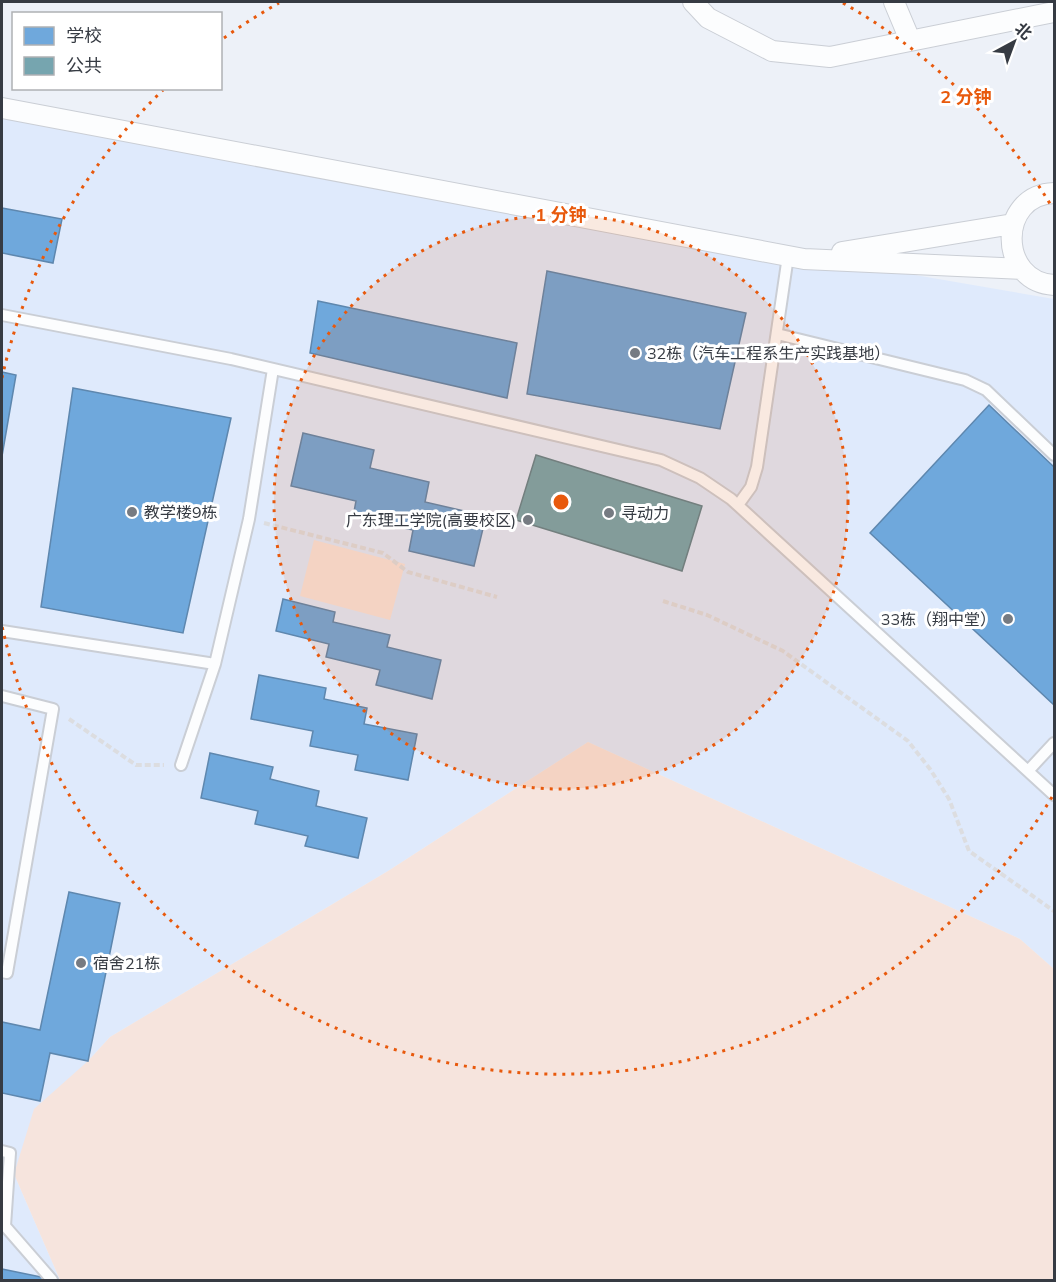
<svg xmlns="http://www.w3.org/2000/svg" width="1056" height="1282" font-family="Mulish,'Noto Sans SC',sans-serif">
  <rect width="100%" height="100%" fill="#edf1f8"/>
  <path fill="#dfeafc" d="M2 107 793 254 1054 299V969L1020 939 588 742 388 871 110 1037 88 1061 14 1174 60 1280H2Z"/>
  <path fill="#f6e4dd" d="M314 540 405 564 390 620 300 596Z
    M588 742 1020 939 1054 969V1280H60L14 1174 34 1109 88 1061 110 1037 388 871Z"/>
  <path fill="#6fa8dc" stroke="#5e87ae" stroke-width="1.5" d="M2 208 62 219 53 263 2 253Z
    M547 271 746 313 720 429 527 394Z
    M318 301 517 343 507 398 310 353Z
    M2 372 16 375 2 456Z
    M73 388 231 418 183 633 41 607Z
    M989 405 1054 467V705L870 533Z
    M303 433 374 450 370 468 429 482 425 502 486 516 474 566 409 551 413 530 353 517 356 501 291 486Z
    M283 599 335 612 333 622 390 635 387 647 441 660 432 699 376 685 380 670 326 657 329 644 276 631Z
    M259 675 326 688 324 699 367 708 364 724 417 734 408 780 355 770 358 755 310 746 313 731 251 719Z
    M210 753 273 767 270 779 319 791 316 806 367 818 358 858 305 846 308 836 255 824 258 811 201 798Z
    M69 892 120 903 88 1061 50 1053 40 1101 2 1093V1022L40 1030Z
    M2 1269 46 1278 45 1280H2Z"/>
  <path fill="#76a5af" stroke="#63858f" stroke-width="1.5" d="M536 455 702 506 682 571 516 520Z"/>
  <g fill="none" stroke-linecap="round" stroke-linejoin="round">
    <defs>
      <path id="service" d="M2 315 231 359 661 460 700 478 731 499 1054 795
        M777 334 965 380 986 390 1054 455
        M738 505 751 487 757 467 788 256
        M2 631 215 664
        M2 696 53 709 7 973 2 972
        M181 765 215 664 249 519 273 369
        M1028 771 1054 743
        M2 1151 10 1153 5 1226 52 1280"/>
      <path id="minor" d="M693 2 708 18 772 51 830 57 1054 12
        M894 2 910 40
        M2 108 804 259 1021 269
        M1054 193C997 195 998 282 1054 285
        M842 252 1013 224"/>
    </defs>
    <use href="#service" stroke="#caced5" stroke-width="14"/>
    <use href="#minor" stroke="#caced5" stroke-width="22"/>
    <path stroke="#dcdde0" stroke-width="4" stroke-dasharray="6 3" stroke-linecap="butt" d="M264 523 383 553 408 572 497 597
      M663 601 707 615 783 651 908 741 930 769 949 799 969 851 1054 911
      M69 719 136 765H164"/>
    <use href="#service" stroke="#fcfdfe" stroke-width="10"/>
    <use href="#minor" stroke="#fcfdfe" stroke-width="20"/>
  </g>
  <circle cx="561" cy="502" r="287" fill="#e8590c" fill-opacity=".12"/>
  <g fill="none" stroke="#e8590c" stroke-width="3" stroke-dasharray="3 6">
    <circle cx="561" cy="502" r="287"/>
    <path d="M1052 797A573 573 0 0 1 2 626M2 378A573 573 0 0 1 163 90M224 38A573 573 0 0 1 279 3M843 3A573 573 0 0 1 1052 207"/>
  </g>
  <g fill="#767b82" stroke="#fff" stroke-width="2">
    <circle cx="635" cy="353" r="6"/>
    <circle cx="132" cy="512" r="6"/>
    <circle cx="609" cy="513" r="6"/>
    <circle cx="528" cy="520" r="6"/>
    <circle cx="1008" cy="619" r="6"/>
    <circle cx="81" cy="963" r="6"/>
  </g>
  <g text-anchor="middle" stroke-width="6" stroke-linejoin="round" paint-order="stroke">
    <g font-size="16" fill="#363b43" stroke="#fff" text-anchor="start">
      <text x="647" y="359">32栋（汽车工程系生产实践基地）</text>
      <text x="144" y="518">教学楼9栋</text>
      <text x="621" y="519">寻动力</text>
      <text x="516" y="526" text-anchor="end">广东理工学院(高要校区)</text>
      <text x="996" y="625" text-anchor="end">33栋（翔中堂）</text>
      <text x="93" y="969">宿舍21栋</text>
    </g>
  </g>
  <circle cx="561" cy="502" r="9" fill="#e8590c" stroke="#fff" stroke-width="3"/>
  <g font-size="18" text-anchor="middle" font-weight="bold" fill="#e8590c" stroke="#fff" stroke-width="6" stroke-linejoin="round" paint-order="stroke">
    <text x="966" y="103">2 分钟</text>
    <text x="561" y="221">1 分钟</text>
  </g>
  <rect width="1056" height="1282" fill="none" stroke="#363b43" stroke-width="6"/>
  <rect x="12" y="12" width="210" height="78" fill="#ffffff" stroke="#afb1b4" stroke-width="1.5"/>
  <rect x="24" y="27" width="30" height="18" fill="#6fa8dc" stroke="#afb1b4" stroke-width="1.5"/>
  <text x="66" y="42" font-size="18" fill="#363b43">学校</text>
  <rect x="24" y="57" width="30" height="18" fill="#76a5af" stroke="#afb1b4" stroke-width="1.5"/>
  <text x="66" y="72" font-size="18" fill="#363b43">公共</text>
  <g transform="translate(1014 42) rotate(41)" stroke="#ffffff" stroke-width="4.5" paint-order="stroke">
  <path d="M0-4.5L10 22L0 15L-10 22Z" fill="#363b43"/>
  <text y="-9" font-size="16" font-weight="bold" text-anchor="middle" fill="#363b43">北</text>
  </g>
</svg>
